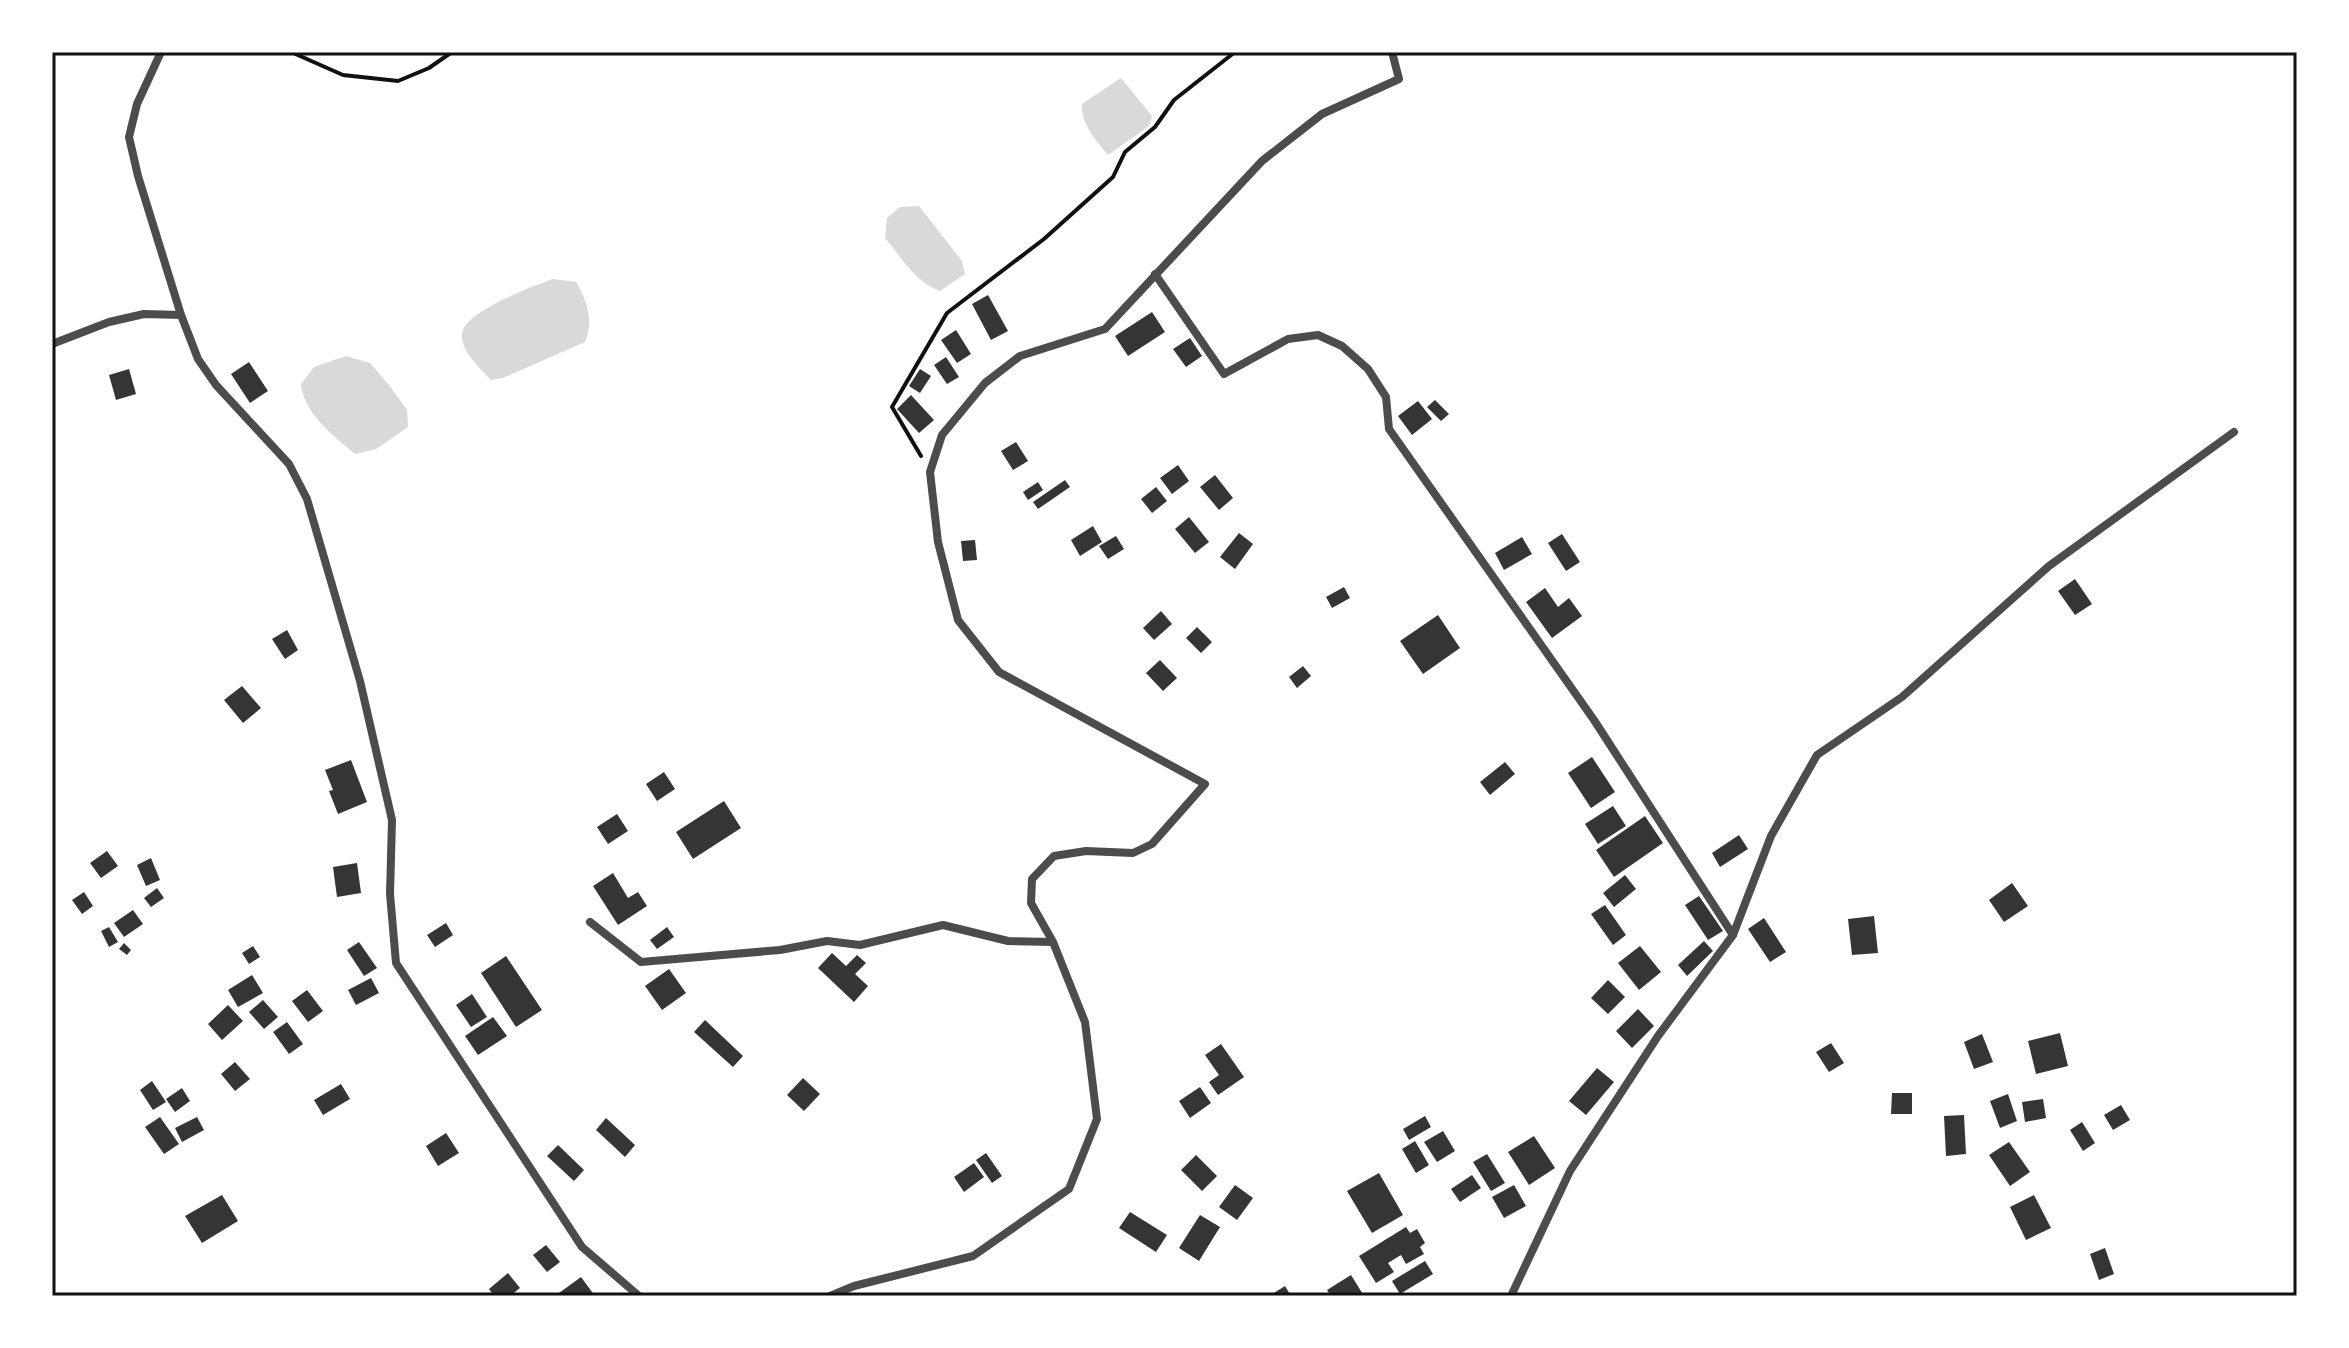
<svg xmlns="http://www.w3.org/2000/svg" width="2349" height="1348" font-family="Ubuntu,sans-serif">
  <rect width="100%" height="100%" fill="#fff"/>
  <path fill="#d9d9d9" d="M1121 78 1152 116 1149 126 1108 155C1096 140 1081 124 1082 104Z
    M919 206 962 261 965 274 940 291C917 284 901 257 885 238L887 218 900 207Z
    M553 279 576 282C587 301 594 320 585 342L503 378 491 380C480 368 460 351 462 333 466 311 533 286 553 279Z
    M346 356 370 363 389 385 407 410 408 427 376 449 355 454C333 435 304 414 301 384L314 367Z"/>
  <path fill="#353535" d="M988 295 1008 331 991 340 972 304Z
    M1152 312 1165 332 1128 356 1115 336Z
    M956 330 971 354 957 363 941 340Z
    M1190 338 1202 356 1186 367 1173 349Z
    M946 357 959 377 947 384 934 365Z
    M249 362 268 391 250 403 231 374Z
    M129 369 136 394 116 400 109 375Z
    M920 369 931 376 920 393 909 386Z
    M911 395 934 420 919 433 897 409Z
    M1435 400 1449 414 1441 421 1427 407Z
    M1418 401 1432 419 1412 435 1398 416Z
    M1016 442 1028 461 1013 470 1001 451Z
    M1178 465 1189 481 1172 494 1160 478Z
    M1215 475 1233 498 1219 510 1200 487Z
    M1065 480 1070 487 1038 509 1033 502Z
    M1038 482 1043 490 1028 500 1023 492Z
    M1156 487 1167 501 1152 513 1141 499Z
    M1189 517 1209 542 1195 553 1175 529Z
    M1093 526 1102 542 1080 556 1071 540Z
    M1239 533 1253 544 1235 569 1220 557Z
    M1562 534 1580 562 1566 571 1548 543Z
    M1116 536 1124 549 1108 559 1099 546Z
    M1522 537 1532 554 1504 570 1495 553Z
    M975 540 977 560 963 561 961 541Z
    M2075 579 2092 604 2075 615 2058 591Z
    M1344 587 1350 598 1332 608 1326 597Z
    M1545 588 1558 607 1569 598 1582 616 1552 638 1526 602Z
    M1161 611 1172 624 1154 640 1143 628Z
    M1438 615 1460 648 1423 674 1400 641Z
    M1197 627 1212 642 1201 653 1186 638Z
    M287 630 298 650 285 659 272 639Z
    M1160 660 1177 678 1163 691 1146 673Z
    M1303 666 1311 676 1297 688 1289 677Z
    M242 686 261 708 243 723 224 700Z
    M1592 757 1615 792 1591 808 1568 773Z
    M351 760 367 802 338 814 329 791 333 790 325 770Z
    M1505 762 1515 774 1490 795 1480 782Z
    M664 772 675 789 657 801 646 784Z
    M724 801 741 828 693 859 676 832Z
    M1613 806 1626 826 1598 844 1585 824Z
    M617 814 628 831 608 844 597 827Z
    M1645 816 1663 843 1614 877 1596 850Z
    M1739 835 1748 849 1720 867 1712 853Z
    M107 851 118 866 101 878 90 863Z
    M151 858 160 880 146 886 137 865Z
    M357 863 361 893 337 897 333 867Z
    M613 873 628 898 638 892 647 906 618 925 593 886Z
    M1625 875 1636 889 1614 907 1603 893Z
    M2012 883 2028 906 2004 922 1989 900Z
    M157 888 164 898 151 907 144 898Z
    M84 892 93 906 82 914 72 900Z
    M1699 896 1723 931 1708 940 1685 905Z
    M1605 905 1626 935 1613 945 1591 914Z
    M133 910 143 924 124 937 114 923Z
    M1874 916 1878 953 1852 955 1848 919Z
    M1764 918 1786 952 1770 962 1748 929Z
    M446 923 453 935 435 947 427 935Z
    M109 927 118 942 109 947 101 931Z
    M667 927 674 937 657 949 650 940Z
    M1704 941 1713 951 1687 976 1678 965Z
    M359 942 377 968 364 976 347 950Z
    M124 943 131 950 127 955 119 949Z
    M253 946 260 957 249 964 242 953Z
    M1640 946 1661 972 1639 990 1618 963Z
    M832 953 846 966 857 955 866 963 855 974 868 986 854 1002 818 968Z
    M506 956 542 1010 516 1027 481 973Z
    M669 969 686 993 662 1010 645 986Z
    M252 975 263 993 238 1007 228 990Z
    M371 978 379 993 356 1005 348 990Z
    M1608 980 1625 997 1608 1014 1591 998Z
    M307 990 323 1011 308 1022 292 1001Z
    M472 994 487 1017 471 1027 456 1005Z
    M263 1000 278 1017 264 1029 249 1012Z
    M228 1005 243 1021 222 1040 208 1024Z
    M1638 1009 1654 1026 1632 1048 1616 1031Z
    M493 1017 507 1036 478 1055 465 1036Z
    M705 1020 743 1056 733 1067 694 1032Z
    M287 1022 303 1044 289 1054 273 1032Z
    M2060 1033 2068 1066 2036 1074 2028 1041Z
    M1982 1034 1993 1062 1974 1069 1964 1042Z
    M1831 1043 1844 1063 1829 1072 1816 1052Z
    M1221 1044 1244 1077 1218 1095 1209 1082 1219 1075 1205 1055Z
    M235 1062 250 1079 235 1091 221 1074Z
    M1597 1068 1614 1082 1586 1115 1569 1101Z
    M803 1078 820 1094 804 1111 787 1095Z
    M152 1081 166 1102 153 1110 140 1090Z
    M341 1084 350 1099 323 1115 314 1100Z
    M1200 1087 1211 1103 1190 1118 1179 1101Z
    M182 1088 190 1101 175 1112 166 1099Z
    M1892 1093H1912V1114H1891Z
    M2008 1094 2017 1121 2000 1128 1990 1101Z
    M2043 1099 2046 1118 2025 1122 2022 1102Z
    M2121 1105 2130 1120 2113 1130 2104 1115Z
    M1964 1115 1966 1154 1946 1156 1944 1116Z
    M1425 1116 1431 1127 1409 1140 1403 1129Z
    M160 1117 179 1144 164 1154 145 1127Z
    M197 1117 204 1130 182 1142 175 1128Z
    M606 1118 635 1145 625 1157 596 1130Z
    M2082 1122 2095 1143 2083 1151 2070 1130Z
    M1443 1131 1455 1151 1437 1162 1424 1142Z
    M446 1133 459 1153 438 1166 426 1146Z
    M1534 1136 1555 1168 1529 1185 1508 1152Z
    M1415 1141 1429 1165 1416 1173 1402 1149Z
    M2009 1142 2030 1172 2010 1186 1989 1155Z
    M558 1145 584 1170 574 1181 547 1156Z
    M986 1153 1002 1176 992 1183 976 1160Z
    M1487 1154 1505 1183 1491 1191 1473 1162Z
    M1196 1155 1217 1176 1202 1191 1181 1170Z
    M974 1163 984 1177 964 1192 954 1177Z
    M1379 1173 1403 1215 1372 1233 1347 1191Z
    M1472 1175 1481 1188 1460 1202 1451 1189Z
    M1235 1185 1253 1198 1237 1220 1219 1207Z
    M1514 1185 1526 1206 1504 1218 1492 1197Z
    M222 1195 238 1221 202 1243 185 1216Z
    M2034 1195 2051 1228 2026 1240 2010 1207Z
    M1130 1212 1167 1235 1156 1252 1119 1228Z
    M1200 1215 1220 1227 1199 1261 1179 1248Z
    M1406 1227 1410 1233 1417 1229 1425 1243 1420 1247 1424 1254 1406 1264 1401 1255 1388 1263 1394 1272 1376 1283 1359 1256Z
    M546 1245 560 1262 547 1272 533 1255Z
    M2105 1248 2114 1274 2099 1280 2090 1254Z
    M1425 1261 1433 1274 1400 1294 1392 1281Z
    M508 1273 520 1288 510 1296H494L489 1289Z
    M1351 1275 1364 1296H1331L1327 1290Z
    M581 1277 595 1296H562L559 1293Z
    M1285 1286 1291 1296H1269Z"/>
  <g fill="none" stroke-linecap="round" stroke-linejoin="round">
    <path stroke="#111" stroke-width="4" d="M291 52 343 75 398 81 429 68 452 52
      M921 456 892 407 947 313 1044 239 1113 177 1125 152 1155 127 1174 100 1235 52"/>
    <path stroke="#4c4c4c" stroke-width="8" d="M161 52 137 104 129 137 138 176 181 315 198 359 216 385 289 464 307 499 360 681 392 820 390 894 396 963 582 1247 639 1296
      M1155 274 1224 374 1288 339 1318 335 1342 346 1368 369 1386 397 1389 429 1594 720 1733 935
      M52 344 109 322 144 314 181 315
      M590 922 641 962 780 950 827 941 860 945 943 925 1008 941 1053 942
      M830 1296 854 1286 973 1256 1069 1189 1097 1119 1085 1022 1053 942 1031 903 1032 879 1054 856 1086 851 1133 853 1152 844 1205 784 999 672 958 620 938 542 930 472 942 435 985 383 1020 356 1105 329 1262 161 1322 114 1399 79 1392 52
      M1511 1296 1570 1171 1658 1036 1733 935 1771 836 1817 755 1902 697 2049 566 2234 432"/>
  </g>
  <rect width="2349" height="1348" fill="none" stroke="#ffffff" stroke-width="108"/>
  <rect x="54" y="54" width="2241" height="1240" fill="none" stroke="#111" stroke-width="3"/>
</svg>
